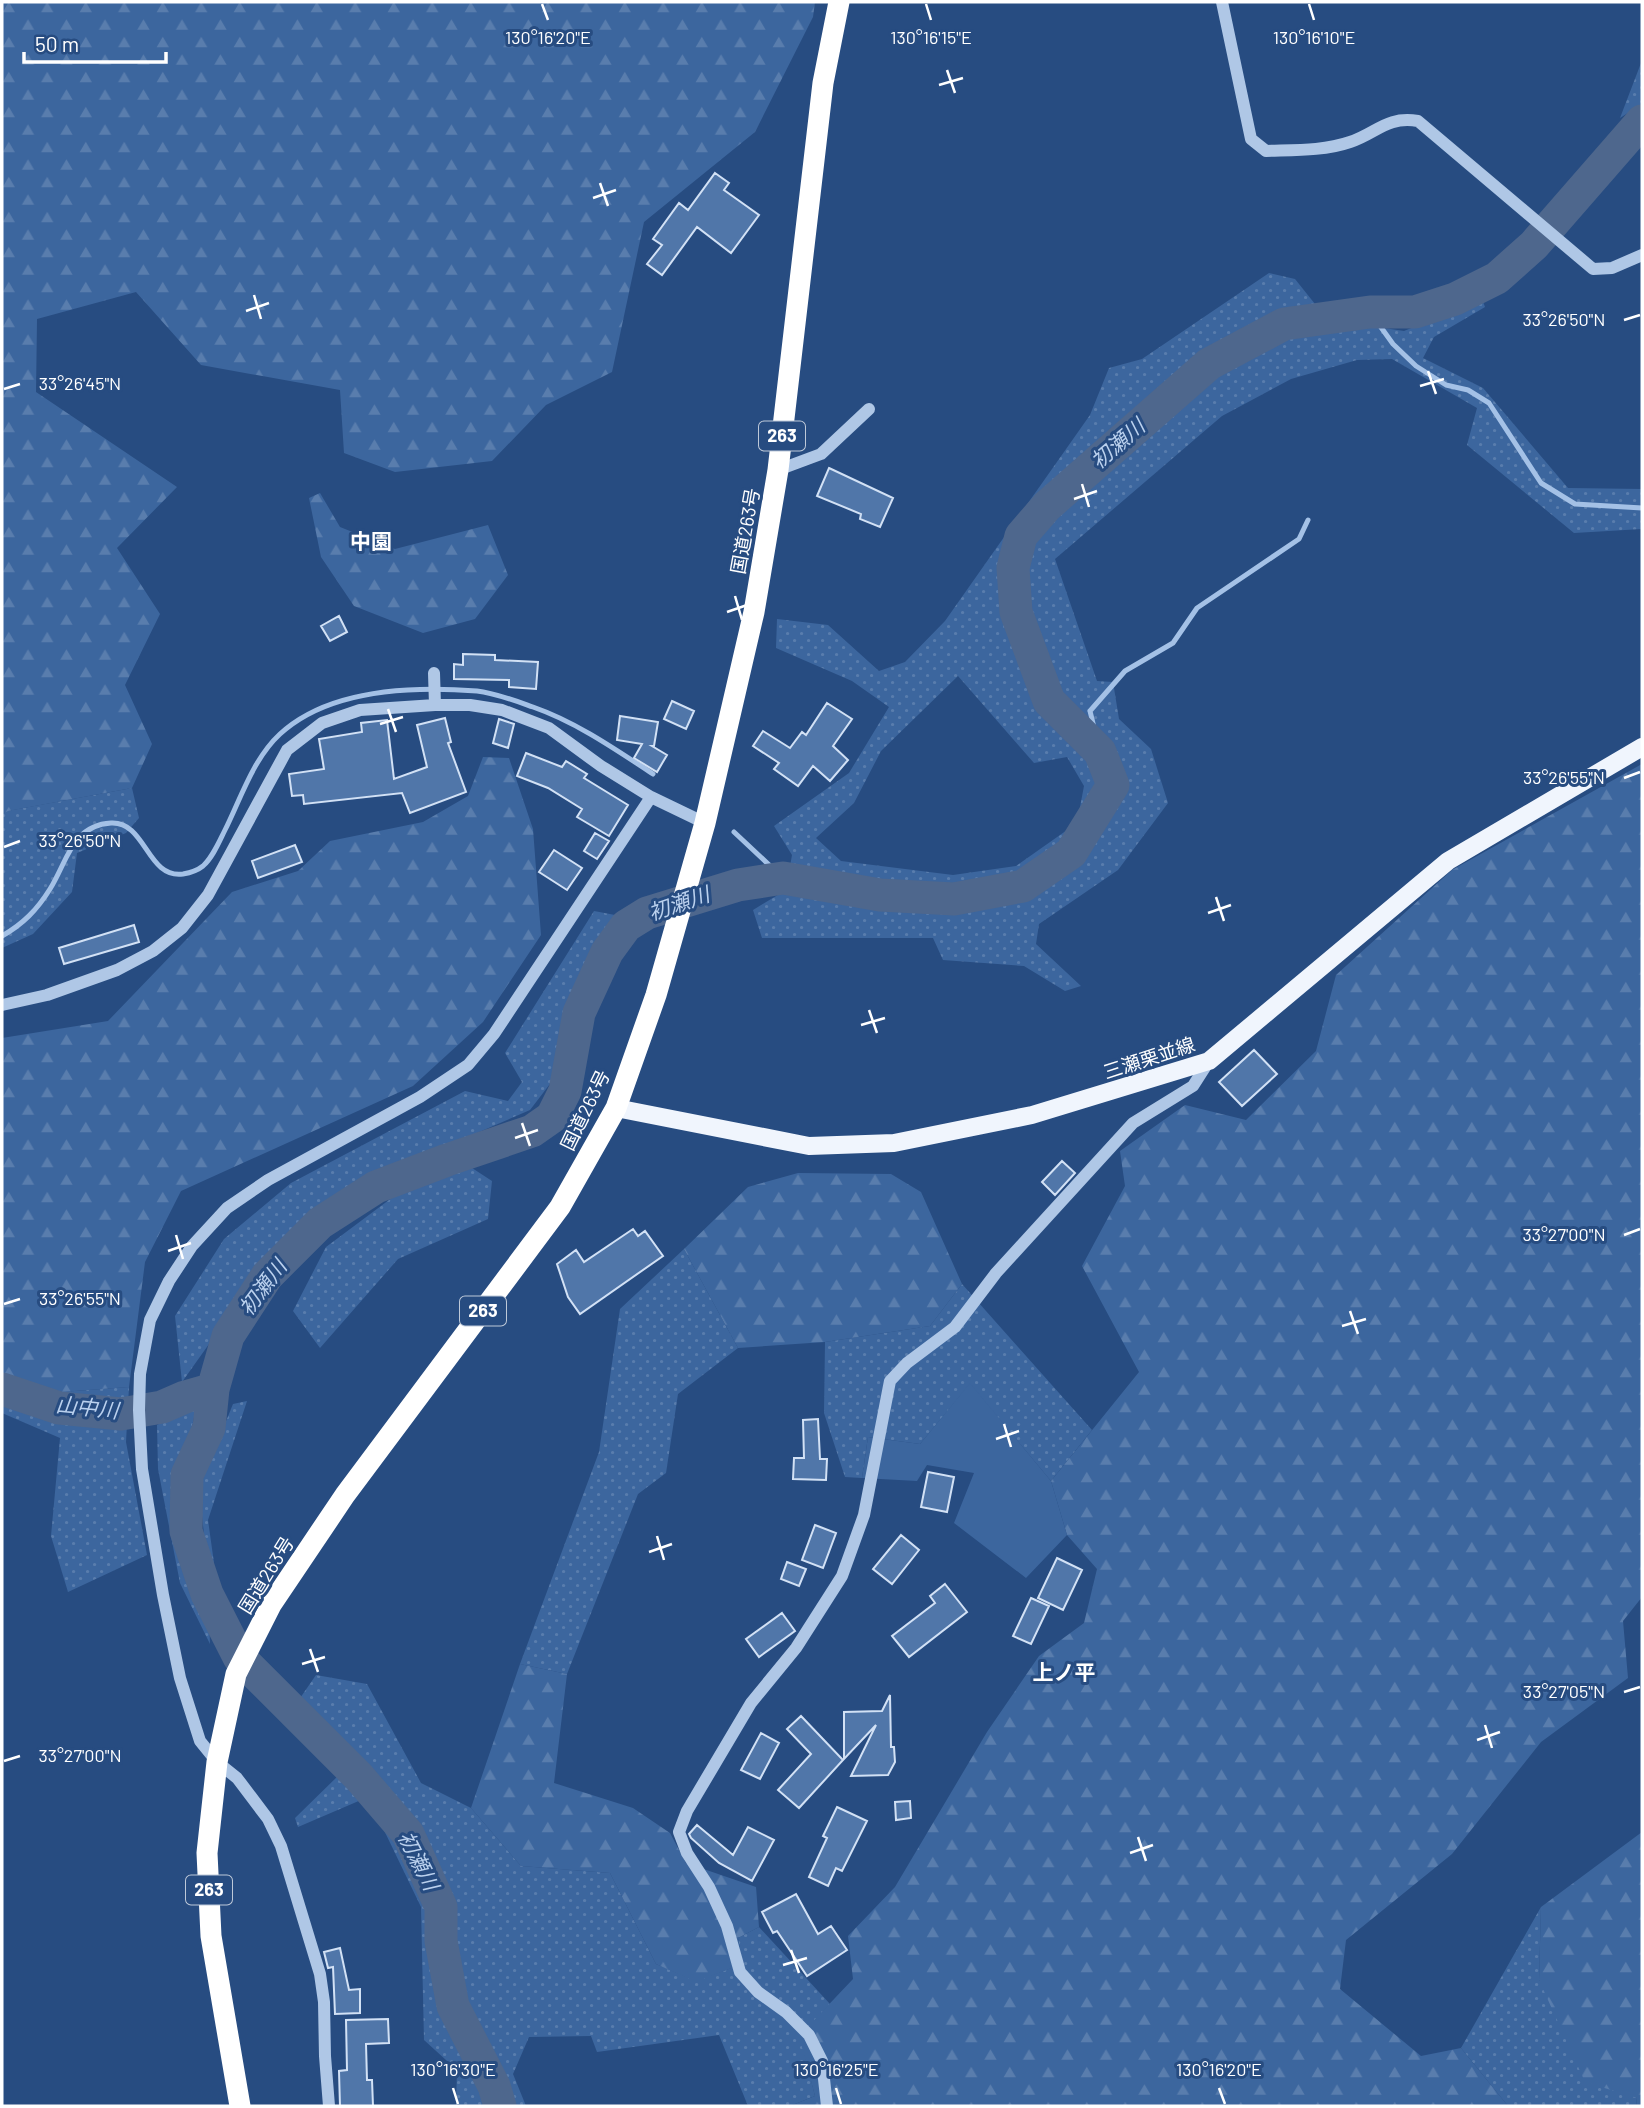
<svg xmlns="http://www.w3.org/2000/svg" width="1644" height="2108" font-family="Barlow,'Noto Sans JP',sans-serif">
  <defs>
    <pattern id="grass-dots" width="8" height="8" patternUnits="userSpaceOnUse" patternTransform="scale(1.75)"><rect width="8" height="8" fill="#3c669e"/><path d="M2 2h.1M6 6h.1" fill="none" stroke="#597dad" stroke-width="1.8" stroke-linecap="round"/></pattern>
    <pattern id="forest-firs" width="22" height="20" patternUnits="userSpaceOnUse" patternTransform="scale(1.75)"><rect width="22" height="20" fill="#3c669e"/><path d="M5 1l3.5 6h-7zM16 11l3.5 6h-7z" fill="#597dad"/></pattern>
  </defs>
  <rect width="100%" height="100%" fill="#274c81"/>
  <path fill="url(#grass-dots)" fill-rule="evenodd" d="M1641 2 1642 104 1620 118 1641 63Z
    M1269 273 1295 279 1315 304 1326 330 1364 325 1404 331 1482 299 1485 307 1434 337 1423 358 1483 388 1568 488 1642 489V529L1574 533 1467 445 1477 408 1392 359 1357 360 1291 379 1222 416 1055 559 1097 681 1113 682 1119 719 1151 749 1168 803 1118 870 1039 924 1036 944 1081 986 1065 991 1024 966 943 960 933 938H762L753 910 786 890 792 855 774 826 849 773 889 707 852 681 776 648 777 619 828 625 879 671 905 662 945 621 1090 415 1109 368 1142 359ZM958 676 1034 763 1067 757 1084 786 1077 823 1016 866 953 875 841 861 816 838 854 803 881 751Z
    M132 788 139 818 126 833 77 853 72 892 33 934 2 948V814L7 811Z
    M594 911 615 915 568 1006 556 1076 530 1110 370 1179 278 1247 182 1382 175 1316 224 1239 291 1183 465 1091 508 1101 522 1082 505 1053Z
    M472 1168 492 1181 488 1219 398 1259 320 1348 293 1311 326 1247 401 1191Z
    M684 1249 738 1348 678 1394 666 1473 638 1494 567 1674 520 1664 599 1452 620 1309Z
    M962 1284 1092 1430 1051 1481 970 1384 920 1444 868 1437 862 1478 845 1477 824 1413 825 1342 930 1326Z
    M2 1375 61 1392 129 1387 126 1442 147 1555 68 1592 51 1536 60 1438 2 1413Z
    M247 1401 208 1520 214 1563 207 1562 199 1488 233 1404Z
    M197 1404 176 1498 187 1576 209 1622 210 1644 180 1583 158 1469 157 1425Z
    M316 1675 367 1684 421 1783 471 1808 521 1866 610 1873 656 1964 696 1981 742 1964 738 1938 759 1927 830 2004 800 2036 815 2096 790 2106H748L719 2035 597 2052 591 2036 529 2037 513 2074 526 2106H509L507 2095 503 2106H456L457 2070 424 2040 421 1907 368 1797 298 1827 295 1818 340 1774 287 1717Z
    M1541 1907 1539 1980 1637 2098 1636 2106H1508L1461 2048Z"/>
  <path fill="url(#forest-firs)" d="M2 2H815L813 17 755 132 644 222 612 372 546 405 492 461 395 472 344 453 340 390 201 365 136 292 37 319 36 392 177 487 117 548 160 614 125 685 152 744 132 788 8 811 2 814Z
    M320 493 340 527 395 549 488 525 508 575 475 619 423 633 354 606 321 557 309 498Z
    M483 757 509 758 533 829 541 935 483 1022 413 1086 181 1191 145 1262 129 1387 61 1392 2 1375V1038L108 1021 232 892 298 871 330 841 423 822 468 796Z
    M1642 764V1597L1623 1621 1628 1678 1541 1742 1452 1854 1346 1940 1340 1989 1421 2056 1461 2048 1508 2106H790L815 2096 799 2036 853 1979 848 1936 895 1887 987 1732 1039 1656 1084 1623 1097 1569 1067 1535 1051 1481 1139 1372 1082 1266 1125 1186 1120 1151 1185 1105 1246 1120 1316 1051 1336 975 1452 870Z
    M798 1173 891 1174 921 1192 962 1284 930 1326 825 1342 738 1348 684 1249 748 1187Z
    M520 1664 567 1674 554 1783 633 1808 670 1833 686 1863 756 1887 759 1927 738 1938 742 1964 696 1982 656 1964 610 1873 521 1866 471 1808Z
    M1642 1832V2106H1636L1637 2098 1585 2082 1539 1980 1541 1907Z"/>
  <path fill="#3c669e" d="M970 1383 1051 1481 1067 1535 1026 1578 954 1523 974 1473 927 1465 917 1481 862 1478 868 1437 920 1444Z"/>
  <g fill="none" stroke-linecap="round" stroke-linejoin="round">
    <path stroke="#a4c1e6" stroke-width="5" d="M1370 312 1393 344 1416 366 1446 385 1468 390 1489 403 1541 483 1575 504 1642 508
      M1100 752 1090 711 1125 671 1173 643 1197 608 1299 539 1308 520
      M734 832 783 878
      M2 936C23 924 37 910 50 889 67 862 72 825 111 823 146 821 147 879 183 874 189 873 198 870 203 866 213 857 219 842 225 830 241 798 253 759 280 734 330 688 413 686 477 691 495 693 516 701 533 707 576 722 615 749 653 774"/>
    <path stroke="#4e678d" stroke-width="33" d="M2 1389 59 1408 121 1414 162 1407 185 1397 213 1389
      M500 2106 494 2086 453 2006 441 1941V1907L408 1834 359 1777 239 1657 207 1594 186 1531 187 1475 209 1428 213 1389 228 1336 267 1276 320 1223 376 1187 447 1160 532 1131 552 1117 565 1091 579 1013 607 952 626 926 647 913 738 885 783 878 880 895 954 899 1023 886 1071 853 1113 785 1100 752 1049 701 1016 612 1013 568 1021 536 1047 506 1209 364 1284 324 1370 312H1415L1455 299 1497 278 1534 245 1642 121"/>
  </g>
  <path fill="#5076a9" stroke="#d2e1f5" stroke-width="2" d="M715 173 729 183 724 190 759 215 731 253 697 227 662 275 647 264 662 245 653 239 679 203 688 210Z
    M829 468 893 498 880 527 860 519 861 514 817 496Z
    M339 616 347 632 330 641 321 626Z
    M463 654 495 655V660L538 662 536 689 509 687V680L454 679V664L463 665Z
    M672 701 694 711 686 729 664 719Z
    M827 703 852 719 833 746 848 760 830 781 813 766 798 786 774 769 779 763 753 746 763 731 790 748 802 732 806 735Z
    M620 716 658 722 654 746H652L667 755 657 772 634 758 642 744 617 740Z
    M445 718 451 742 448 743 466 792 410 813 402 793 304 804 303 795 292 796 289 774 324 769 319 739 362 732 361 723 387 720 394 779 427 767 417 725Z
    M499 719 514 724 508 748 493 743Z
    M526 753 562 767 566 761 587 774 584 778 628 805 609 836 577 817 582 809 548 788 517 776Z
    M595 833 609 841 597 859 584 851Z
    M295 845 302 862 258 878 252 861Z
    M554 850 582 868 567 890 539 872Z
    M134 925 139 942 64 964 59 948Z
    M1254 1050 1277 1074 1242 1106 1219 1082Z
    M1062 1161 1075 1173 1055 1195 1042 1182Z
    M633 1229 638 1236 645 1231 663 1256 580 1314 568 1297 557 1264 576 1250 584 1262Z
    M818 1419 820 1459H827L826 1480 793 1479 794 1458H804L803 1420Z
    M928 1472 954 1477 947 1512 921 1507Z
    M815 1525 836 1533 823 1568 802 1560Z
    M901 1535 919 1550 892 1584 873 1569Z
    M1057 1558 1082 1570 1063 1610 1038 1598Z
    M787 1562 806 1569 799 1586 781 1579Z
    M945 1584 967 1612 909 1657 892 1636 935 1603 930 1596Z
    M1031 1598 1049 1606 1031 1644 1013 1636Z
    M782 1613 795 1631 759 1657 746 1639Z
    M890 1695 891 1747H894L895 1762 888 1775 851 1776 876 1725 844 1759V1712L882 1711Z
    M801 1716 843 1760 799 1808 778 1790 811 1754 787 1729Z
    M761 1733 779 1743 760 1779 741 1770Z
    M910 1801 911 1818 896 1820 895 1802Z
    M837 1807 867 1821 842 1871 836 1868 828 1886 809 1877 827 1838 823 1836Z
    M697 1825 733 1855 748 1827 774 1840 752 1881 719 1863 691 1838 689 1834Z
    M796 1894 818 1934 831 1926 847 1950 807 1976 777 1931 773 1933 762 1912Z
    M340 1948 349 1990 360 1989V2013L335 2014 333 1967 328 1968 324 1952Z
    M388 2019 389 2043 366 2044 367 2080H372L373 2106H340L339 2071 347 2070 346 2020Z"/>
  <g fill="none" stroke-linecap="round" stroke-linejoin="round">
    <path stroke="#afc7e6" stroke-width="12" d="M1222 2 1251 139 1266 151C1294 150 1324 151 1350 142 1377 133 1386 116 1418 121L1593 269 1612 268 1642 255
      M778 470 821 454 869 409
      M434 673 435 705
      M2 1005 47 995 117 970 153 951 182 928 208 895 287 750 322 723 360 710 435 705H470L502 710 549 728 601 766 651 797 705 823
      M329 2106 325 2056 324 2002 320 1974 281 1846 268 1819 237 1778 217 1762 200 1741 180 1678 163 1595 142 1469 139 1410 140 1374 150 1320 169 1281 192 1246 227 1208 268 1180 420 1097 468 1065 494 1034 651 797
      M827 2106 822 2061 809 2035 786 2012 758 1992 740 1972 727 1926 709 1887 687 1853 679 1832 687 1811 751 1703 796 1648 842 1576 864 1515 890 1381 907 1363 955 1327 996 1273 1133 1123 1193 1086 1209 1061"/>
    <path stroke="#f0f5fd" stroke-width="18" d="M616 1108 809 1146 894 1143 1032 1115 1209 1061 1448 861 1642 747"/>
    <path stroke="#fff" stroke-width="21" d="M240 2106 211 1936 207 1853 217 1762 236 1674 271 1605 345 1495 560 1207 616 1108 656 995 705 823 754 612 778 470 823 83 839 2"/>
  </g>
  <path fill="none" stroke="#fff" stroke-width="2.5" d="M542 4 548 20M926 4 931 20M1309 4 1314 20M947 70 955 93M939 85 963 78M600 183 608 206M593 198 616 190M254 295 261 319M246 311 269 303M1624 320 1640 315M1428 371 1436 394M1420 386 1444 379M4 389 20 384M1082 484 1089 507M1074 499 1097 491M735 596 742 620M727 612 750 604M388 709 396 732M380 724 403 717M1624 778 1640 772M4 847 20 841M1216 897 1224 921M1208 913 1231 905M869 1010 877 1033M861 1025 885 1018M522 1123 530 1146M515 1138 538 1130M176 1235 183 1259M1624 1235 1640 1229M168 1251 191 1243M4 1304 20 1299M1350 1311 1358 1334M1342 1326 1366 1319M1004 1424 1011 1447M996 1439 1019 1431M657 1536 664 1560M649 1552 672 1544M310 1649 318 1672M302 1664 325 1657M1624 1692 1640 1687M1485 1725 1492 1748M1477 1740 1500 1732M4 1761 20 1756M1138 1837 1146 1861M1130 1853 1153 1845M791 1950 799 1973M783 1965 807 1958M453 2088 458 2104M836 2088 841 2104M1219 2088 1225 2104"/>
  <g text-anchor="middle" stroke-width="6" stroke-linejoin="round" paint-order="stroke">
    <g fill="#274c81" stroke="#bec9d9" stroke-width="2">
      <rect x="759" y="421.5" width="46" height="29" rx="5"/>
      <rect x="460" y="1296.5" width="46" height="29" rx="5"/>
      <rect x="186" y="1875.5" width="46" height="29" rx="5"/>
    </g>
    <g font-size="18" font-weight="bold" fill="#fff">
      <text x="782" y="442">263</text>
      <text x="483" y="1317">263</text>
      <text x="209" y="1896">263</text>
    </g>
    <g font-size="19" fill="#fff" stroke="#274c81">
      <text transform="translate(745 531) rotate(-80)" y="7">国道263号</text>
      <text transform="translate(1149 1058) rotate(-18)" y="7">三瀬栗並線</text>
      <text transform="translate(585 1110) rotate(-64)" y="7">国道263号</text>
      <text transform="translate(266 1575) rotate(-58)" y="7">国道263号</text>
    </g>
    <g font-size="21" font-style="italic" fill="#bbd1ee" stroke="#274c81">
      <text transform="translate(1118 444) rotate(-41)" y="7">初瀬川</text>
      <text transform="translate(679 904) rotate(-19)" y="7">初瀬川</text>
      <text transform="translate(263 1288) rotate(-53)" y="7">初瀬川</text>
      <text transform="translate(87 1408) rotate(6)" y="7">山中川</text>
      <text transform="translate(418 1861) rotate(63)" y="7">初瀬川</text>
    </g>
    <g font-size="21" font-weight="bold" fill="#fff" stroke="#274c81">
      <text x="371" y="549">中園</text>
      <text x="1064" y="1680">上ノ平</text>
    </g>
  </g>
  <g font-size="18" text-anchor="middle" fill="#fff" stroke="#274c81" stroke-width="6" stroke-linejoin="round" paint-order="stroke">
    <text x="548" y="44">130°16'20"E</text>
    <text x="931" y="44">130°16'15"E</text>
    <text x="1314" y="44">130°16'10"E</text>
    <text x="1564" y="326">33°26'50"N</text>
    <text x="80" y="390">33°26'45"N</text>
    <text x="1564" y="784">33°26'55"N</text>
    <text x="80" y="847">33°26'50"N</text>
    <text x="1564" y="1241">33°27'00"N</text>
    <text x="80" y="1305">33°26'55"N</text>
    <text x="1564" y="1698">33°27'05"N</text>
    <text x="80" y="1762">33°27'00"N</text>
    <text x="453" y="2076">130°16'30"E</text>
    <text x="836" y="2076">130°16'25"E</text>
    <text x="1219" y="2076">130°16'20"E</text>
  </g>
  <rect width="1644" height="2108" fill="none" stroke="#ffffff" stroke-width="7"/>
  <path d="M24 52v10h142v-10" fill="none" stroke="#ffffff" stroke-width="3.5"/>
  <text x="35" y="52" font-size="21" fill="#ffffff" stroke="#274c81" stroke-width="5" paint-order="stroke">50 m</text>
</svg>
